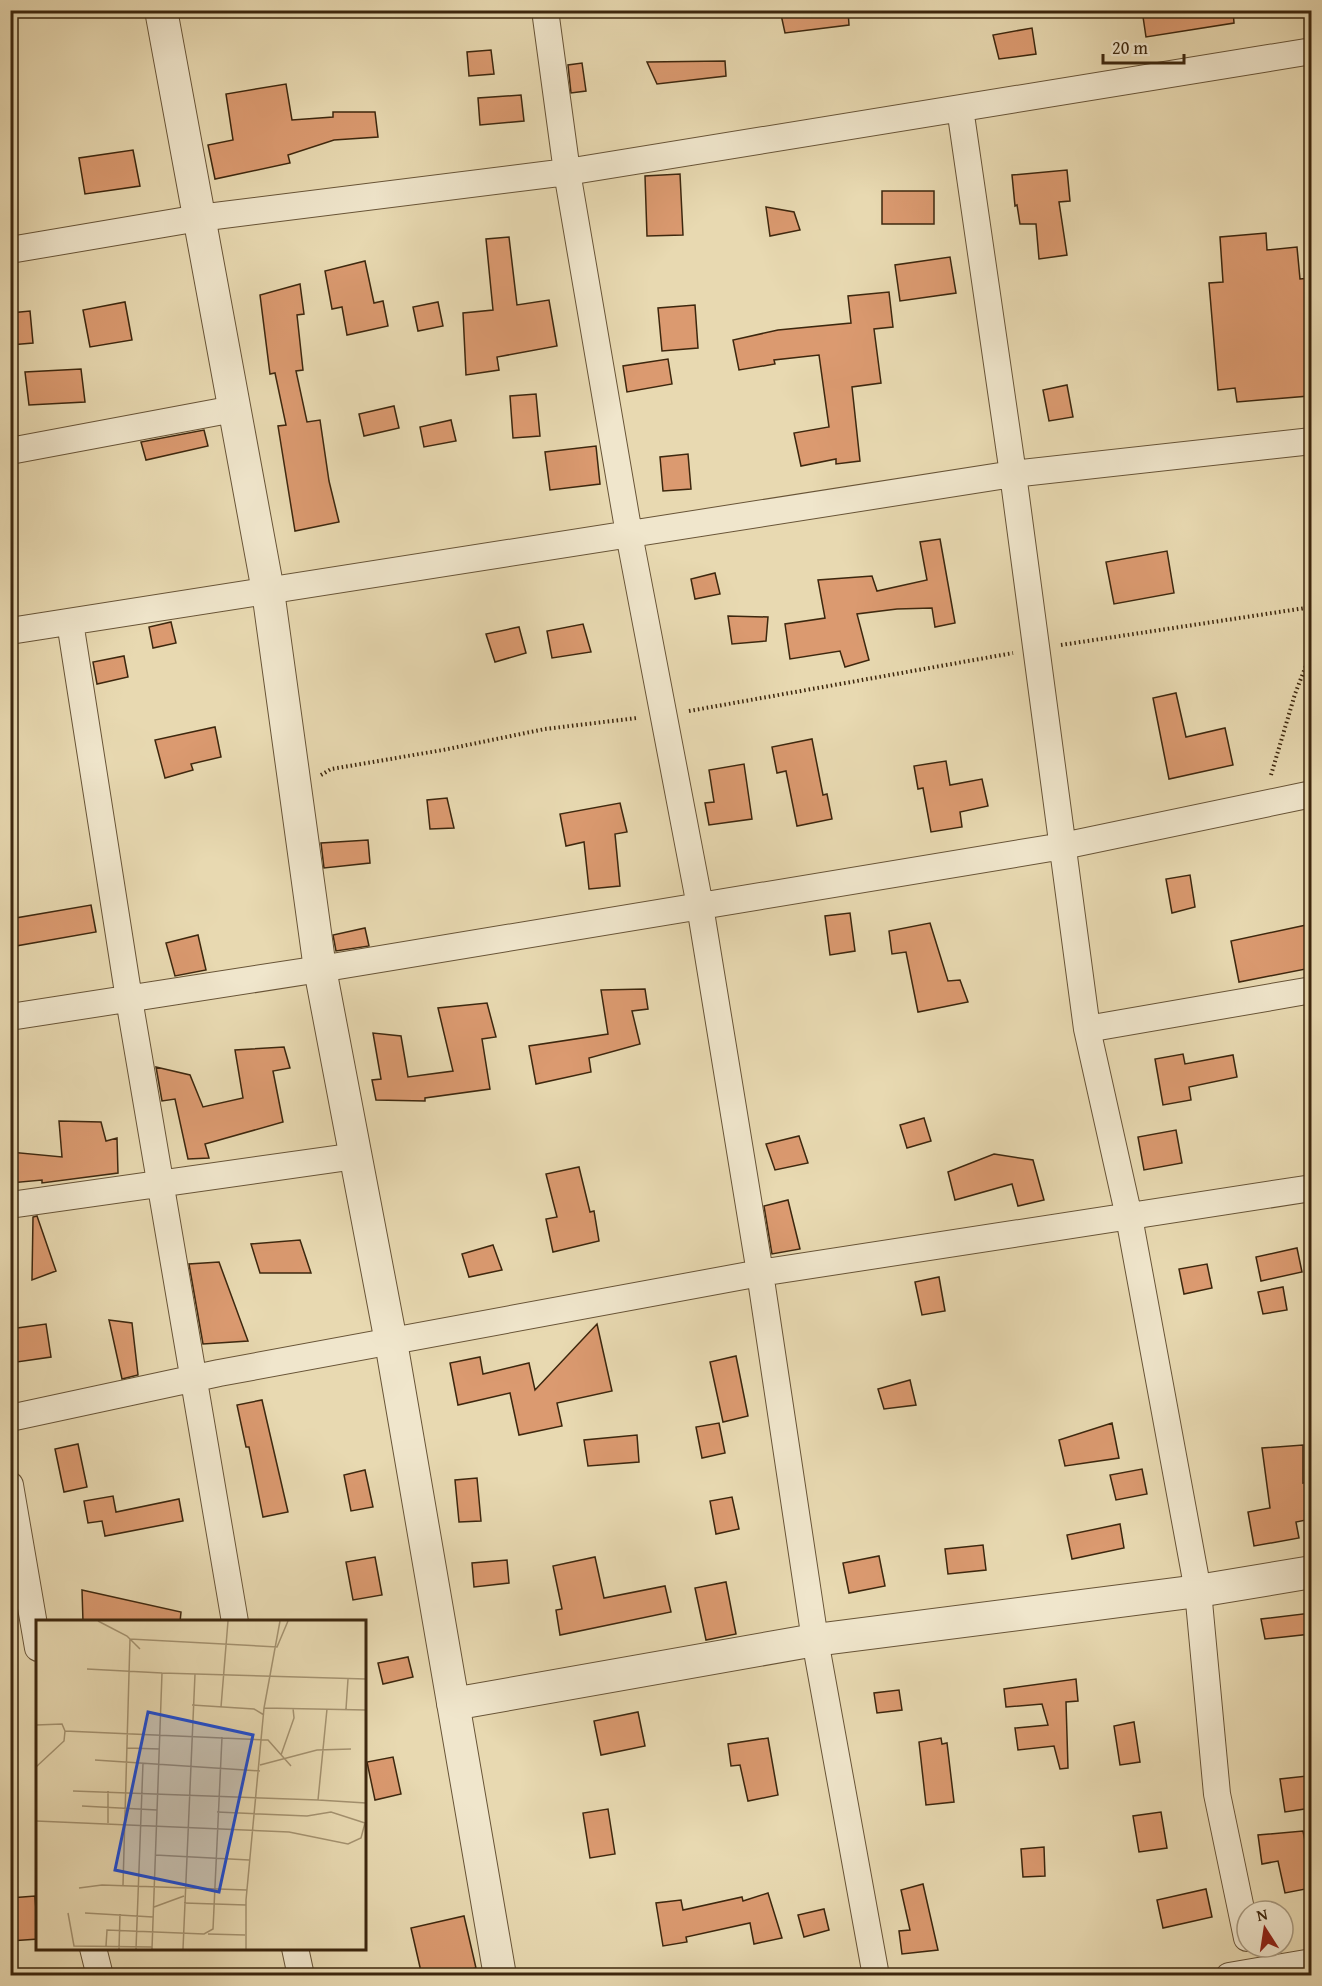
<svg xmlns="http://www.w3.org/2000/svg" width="1322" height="1986" font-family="'Gentium Book Plus',serif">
  <rect width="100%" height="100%" fill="#e8d9b1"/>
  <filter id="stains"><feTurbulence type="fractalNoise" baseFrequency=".00333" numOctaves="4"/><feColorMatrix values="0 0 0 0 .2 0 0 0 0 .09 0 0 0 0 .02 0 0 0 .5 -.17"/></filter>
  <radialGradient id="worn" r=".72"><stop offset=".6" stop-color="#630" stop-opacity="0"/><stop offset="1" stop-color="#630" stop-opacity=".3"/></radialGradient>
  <path fill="#db9a70" stroke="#3d270e" stroke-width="1.5" d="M780 10H848L849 25 785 33Z
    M1142 10H1233L1234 23 1146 37Z
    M1032 28 1036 54 999 59 993 35Z
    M491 50 494 74 469 76 467 52Z
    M725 61 726 76 657 84 647 62Z
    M582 63 586 91 571 93 568 65Z
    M286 84 292 120 333 117V112H375L378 137 334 140 288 155 290 163 215 179 208 145 233 140 226 94Z
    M521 95 524 121 480 125 478 98Z
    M133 150 140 186 85 194 79 158Z
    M1067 170 1070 201 1059 202 1067 255 1039 259 1036 224H1020L1017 205 1015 206 1012 175Z
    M680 174 683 235 647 236 645 176Z
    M882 191H934V224H882Z
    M766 207 794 212 800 230 770 236Z
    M1266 233 1267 250 1297 247 1300 279 1311 278V348H1305L1309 396 1237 402 1235 388 1218 390 1209 283 1223 282 1220 237Z
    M509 237 517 305 549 300 557 346 497 357 499 370 466 375 463 313 493 310 486 239Z
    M950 257 956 293 900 301 895 265Z
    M365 261 374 303 383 301 388 326 347 335 342 307 332 309 325 271Z
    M300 284 304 314 297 315 303 370 296 371 307 422 320 420 329 481 339 522 295 531 278 426 286 425 275 373 270 374 260 295Z
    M889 292 893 327 874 329 881 383 852 387 860 461 836 464V459L801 466 794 433 829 427 819 355 774 360 775 364 739 370 733 340 778 330 851 323 848 296Z
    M125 302 132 340 90 347 83 310Z
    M438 302 443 326 418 331 413 307Z
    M695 305 698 348 662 351 658 308Z
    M30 311 33 343 10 345V313Z
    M668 359 672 384 627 392 623 366Z
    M81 369 85 402 29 405 25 372Z
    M1067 385 1073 417 1049 421 1043 390Z
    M536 394 540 436 513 438 510 396Z
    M394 406 399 428 364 436 359 414Z
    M451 420 456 441 424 447 420 427Z
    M204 430 208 446 146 460 141 442Z
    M596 446 600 484 550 490 545 452Z
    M688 454 691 489 663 491 660 457Z
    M940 539 955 623 935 627 932 608 897 609 857 614 869 660 845 667 840 651 790 659 785 624 825 618 818 580 872 576 877 591 927 580 920 542Z
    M1167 551 1174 593 1114 604 1106 562Z
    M715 573 720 594 695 599 691 579Z
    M728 616 768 617 766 641 732 644Z
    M171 622 176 643 153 648 149 627Z
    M583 624 591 652 552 658 547 631Z
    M519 627 526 653 495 662 486 634Z
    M124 656 128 677 97 684 93 662Z
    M1176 693 1186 737 1225 728 1233 765 1169 779 1153 698Z
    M215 727 221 757 191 764 193 770 165 778 155 740Z
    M812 739 823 795 827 794 832 819 797 826 786 771 777 773 772 747Z
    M946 761 950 785 982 779 988 806 960 812 962 827 931 832 923 788 918 789 914 766Z
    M744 764 752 819 709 825 705 803 714 802 709 770Z
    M447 798 454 828 430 829 427 800Z
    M620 803 627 832 615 834 620 886 589 889 584 842 566 846 560 814Z
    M368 840 370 863 324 868 321 843Z
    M1190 875 1195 907 1172 913 1166 879Z
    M91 905 96 932 10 947V919Z
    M850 913 855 951 830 955 825 916Z
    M930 923 948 981 960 980 968 1002 918 1012 906 952 892 954 889 931Z
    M1311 924V968L1239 982 1231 941Z
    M365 928 369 946 336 951 333 935Z
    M198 935 206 970 175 976 166 943Z
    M645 989 648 1009 632 1011 640 1044 589 1058 591 1072 536 1084 529 1046 608 1034 601 990Z
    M487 1003 496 1037 482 1039 490 1089 425 1098V1101L376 1100 372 1080 381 1079 373 1033 401 1036 408 1077 453 1071 438 1008Z
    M284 1047 290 1068 273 1071 283 1122 205 1144 209 1158 188 1159 175 1099 162 1101 156 1067 190 1075 203 1107 243 1098 235 1050Z
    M1183 1054 1185 1064 1233 1055 1237 1077 1189 1087 1191 1100 1163 1105 1155 1059Z
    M924 1118 931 1141 907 1148 900 1125Z
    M59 1121 101 1122 106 1141 117 1138 118 1173 42 1183V1180L10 1183V1152L62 1157Z
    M1176 1130 1182 1163 1144 1170 1138 1137Z
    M799 1136 808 1163 775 1170 766 1144Z
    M994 1154 1033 1160 1044 1200 1018 1206 1012 1184 955 1200 948 1172Z
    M579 1167 590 1212 594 1211 599 1241 553 1252 546 1219 557 1217 546 1174Z
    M788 1200 800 1249 772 1254 764 1206Z
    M37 1216 56 1271 32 1280 33 1217Z
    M300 1240 311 1273H260L251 1244Z
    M493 1245 502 1270 469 1277 462 1254Z
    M1297 1248 1302 1272 1261 1281 1256 1257Z
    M219 1262 248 1341 203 1344 189 1264Z
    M1207 1264 1212 1288 1184 1294 1179 1269Z
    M939 1277 945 1311 922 1315 915 1282Z
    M1283 1287 1287 1310 1263 1314 1258 1292Z
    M109 1320 132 1323 138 1375 122 1379Z
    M46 1324 51 1357 10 1363V1329Z
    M597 1324 612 1391 557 1403 562 1426 519 1435 510 1393 458 1405 450 1363 480 1357 483 1374 529 1363 535 1390Z
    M736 1356 748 1416 723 1422 710 1362Z
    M910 1380 916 1405 884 1409 878 1389Z
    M262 1400 288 1512 263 1517 249 1447H246L237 1405Z
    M719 1423 725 1453 702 1458 696 1427Z
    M1112 1423 1119 1458 1065 1466 1059 1440Z
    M637 1435 639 1462 588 1466 584 1440Z
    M78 1444 87 1487 64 1492 55 1449Z
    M1303 1445V1483L1311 1481V1519L1296 1522 1299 1538 1254 1546 1248 1512 1270 1508 1262 1448Z
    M1142 1469 1147 1494 1116 1500 1110 1475Z
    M365 1470 373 1507 351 1511 344 1475Z
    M477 1478 481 1521 459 1522 455 1480Z
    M113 1496 116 1512 179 1499 183 1521 105 1536 102 1521 88 1523 84 1501Z
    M732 1497 739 1529 716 1534 710 1501Z
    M1120 1524 1124 1548 1072 1559 1067 1535Z
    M983 1545 986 1570 948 1574 945 1549Z
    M879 1556 885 1586 849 1593 843 1563Z
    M375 1557 382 1595 353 1600 346 1562Z
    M595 1557 604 1598 665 1586 671 1612 560 1635 556 1610 562 1609 553 1566Z
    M507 1560 509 1583 474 1587 472 1563Z
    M726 1582 736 1634 706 1640 695 1588Z
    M82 1590 181 1612 180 1622H83Z
    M1311 1613V1634L1265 1639 1261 1619Z
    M408 1657 413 1677 383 1684 378 1663Z
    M1076 1679 1078 1701 1066 1702 1068 1768 1060 1769 1054 1746 1018 1750 1015 1728 1048 1725 1042 1704 1006 1707 1004 1689Z
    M899 1690 902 1710 877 1713 874 1693Z
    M638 1712 645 1746 601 1755 594 1721Z
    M1134 1722 1140 1762 1120 1765 1114 1726Z
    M768 1738 778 1795 748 1801 740 1765 731 1766 728 1744Z
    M941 1738 942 1744 947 1743 954 1802 926 1805 919 1742Z
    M393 1757 401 1794 375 1800 367 1762Z
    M1307 1776 1311 1808 1285 1812 1280 1779Z
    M608 1809 615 1854 590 1858 583 1813Z
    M1161 1812 1167 1848 1139 1852 1133 1816Z
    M1303 1831 1311 1869V1888L1285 1893 1278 1861 1262 1864 1258 1835Z
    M1044 1847 1045 1876 1023 1877 1021 1849Z
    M923 1884 938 1950 902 1954 899 1931 910 1930 901 1890Z
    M1206 1889 1212 1917 1163 1928 1157 1900Z
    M768 1893 782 1938 754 1944 750 1923 686 1937 687 1942 663 1946 656 1903 681 1900 683 1910 742 1897 743 1901Z
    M35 1896 38 1939 10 1941V1898Z
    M824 1909 829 1930 804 1937 798 1915Z
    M464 1916 476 1968 444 1976H422L411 1928Z"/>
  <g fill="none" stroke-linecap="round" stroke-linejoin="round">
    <defs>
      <path id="minor" d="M545 10 567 172 629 534 700 906 760 1273 815 1640 876 1976
        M960 108 1013 474 1087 1029 1129 1217 1198 1591 1217 1794 1247 1938
        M10 250 199 218 567 172 1312 51
        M10 451 234 409
        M70 622 129 999 235 1622
        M10 631 1013 474 1312 441
        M10 1017 320 969 1063 846 1312 794
        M1087 1029 1312 990
        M10 1205 356 1156
        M10 1418 219 1373 760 1273 1312 1188
        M10 1485 38 1648
        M93 1948 100 1976
        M295 1948 301 1976
        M1229 1976 1312 1962"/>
      <path id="tertiary" d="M161 10 268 591 320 969 391 1342 500 1976
        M453 1704 815 1640 1198 1591 1312 1572"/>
    </defs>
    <use href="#minor" stroke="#685437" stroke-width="28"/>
    <use href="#tertiary" stroke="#685437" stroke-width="34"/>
    <path stroke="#3d270e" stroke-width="4" stroke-dasharray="1.5 3" stroke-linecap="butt" d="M1061 645 1312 607
      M689 711 1013 653
      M321 775 331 769 443 750 545 729 637 718
      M1271 775 1295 694 1312 650"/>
    <use href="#minor" stroke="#f0e6cc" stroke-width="26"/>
    <use href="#tertiary" stroke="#f0e6cc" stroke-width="32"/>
  </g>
  <g transform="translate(36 1620)">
    <rect width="330" height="330" fill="#e8d9b1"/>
    <path fill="none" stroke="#a49270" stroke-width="1.5" d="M62 1 91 16 104 29M51 49 126 53M156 85 218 89 228 95M185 87 192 1M228 88 330 90M310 89 312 59M0 105 26 104 29 111 232 120 255 146M91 128 124 129M245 135 258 98 257 88M59 140 224 151M224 145 281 130 315 129M0 147 28 121 29 111M37 171 282 180 291 89M282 180 330 183M46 186 121 190M181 192 271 196 295 192 329 203M0 201 253 212 312 224 325 218 329 203M72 203V171M119 235 213 240M87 265 94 19 241 27 252 1M43 268 66 265 211 270M148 283 210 285M118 287 148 276M32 293 38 326 116 327M49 293 117 297M172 314 209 315M70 326 71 310 168 314 177 309 186 117M83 329 84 294M100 329 107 143M116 329 126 53 330 59M147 329 159 54M210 329V280L228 88 244 1"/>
    <path fill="#1d4ed8" fill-opacity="0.15" stroke="#1d4ed8" stroke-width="3" d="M112 92 217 115 183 272 79 250Z"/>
    <rect width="330" height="330" fill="none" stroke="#3d270e" stroke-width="3"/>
  </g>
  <rect width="1322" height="1986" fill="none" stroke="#e8d9b1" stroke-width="36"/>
  <rect x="12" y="12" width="1298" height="1962" fill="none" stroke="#3d270e" stroke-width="3"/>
  <rect x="18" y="18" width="1286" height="1950" fill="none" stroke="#3d270e" stroke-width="1.5"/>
  <g transform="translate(1265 1929) rotate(348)"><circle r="28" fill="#f0e6cc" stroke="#a89a80" stroke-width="1.5"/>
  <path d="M0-4.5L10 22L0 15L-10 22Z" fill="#8f2418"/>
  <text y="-9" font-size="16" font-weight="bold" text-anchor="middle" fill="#3d270e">N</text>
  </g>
  <path d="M1103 54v9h81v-9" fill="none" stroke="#3d270e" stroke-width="3"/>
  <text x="1112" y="54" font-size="18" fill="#3d270e" stroke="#f0e6cc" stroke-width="4.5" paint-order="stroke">20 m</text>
  <rect width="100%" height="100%" filter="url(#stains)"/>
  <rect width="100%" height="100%" fill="url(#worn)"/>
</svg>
